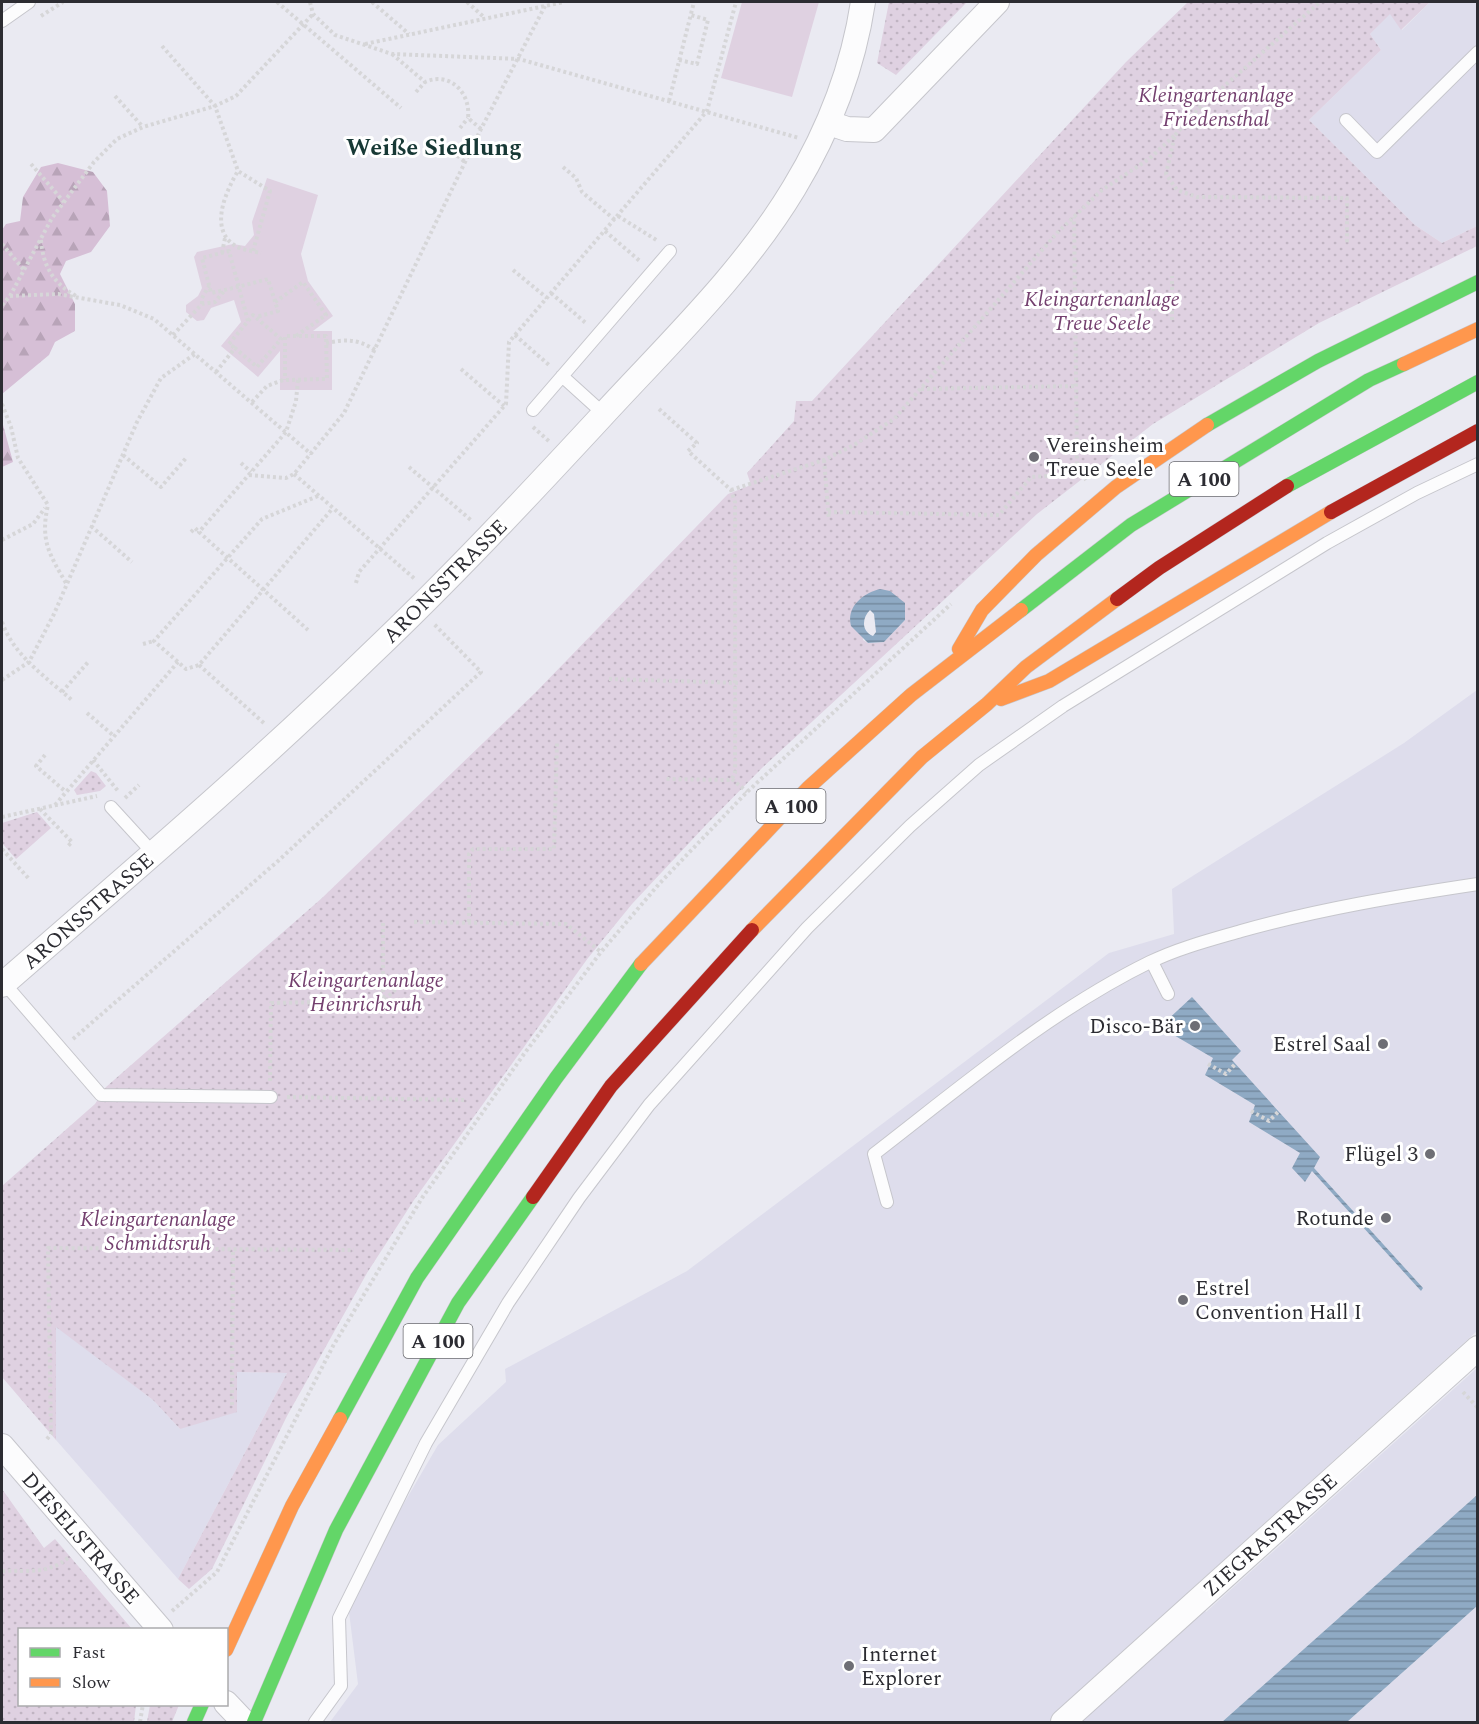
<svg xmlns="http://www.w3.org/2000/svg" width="1479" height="1724" font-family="Spectral,serif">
  <defs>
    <pattern id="grass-dots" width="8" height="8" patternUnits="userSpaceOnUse" patternTransform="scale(1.5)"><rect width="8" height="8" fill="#dfd1e1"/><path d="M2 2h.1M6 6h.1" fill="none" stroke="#c0b4c2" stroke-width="1.8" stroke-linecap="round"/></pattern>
    <pattern id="forest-firs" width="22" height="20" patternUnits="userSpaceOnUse" patternTransform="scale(1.5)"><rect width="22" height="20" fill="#d6bfd6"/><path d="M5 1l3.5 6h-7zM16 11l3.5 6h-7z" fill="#b8a4b8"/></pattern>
    <pattern id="water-rules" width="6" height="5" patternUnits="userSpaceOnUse" patternTransform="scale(1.5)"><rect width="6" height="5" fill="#8faac4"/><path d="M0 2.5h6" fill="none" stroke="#758ba0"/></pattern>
  </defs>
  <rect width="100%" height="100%" fill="#eaeaf2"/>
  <path fill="#deddec" d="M1430 2H1477V226L1442 243 1415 225 1309 120 1381 50 1370 34 1390 13 1402 30Z
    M1477 690V1331L1188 1592 1206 1612 1477 1368V1495L1222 1722H330L358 1684 349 1612 389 1529 438 1445 506 1382 505 1369 687 1271 1109 953 1174 934 1172 889 1404 743Z
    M56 1326 153 1400 180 1429 236 1372 287 1373 178 1579 56 1440Z
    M1477 1606V1722H1347Z"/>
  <path fill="url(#grass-dots)" fill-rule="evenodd" d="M889 2H967L896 75 877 63Z
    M1188 2H1430L1401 30 1390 14 1370 34 1381 50 1309 120 1415 225 1442 243 1477 226V246L1319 323 1153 424 1037 514 762 768 705 826 632 904 588 958 414 1200 367 1273 287 1416 212 1569 189 1589 178 1579 287 1373 237 1372V1412L180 1429 153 1400 56 1327V1440L2 1377V1186L95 1104 106 1087 322 898 535 693 728 494 751 485 747 473 794 421 796 401H812L1126 62ZM861 598 905 620 884 642 868 643 863 640Z
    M91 771 96 773 106 786 100 791 77 795 74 790Z
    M37 812 51 828 16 859 2 843V823Z
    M2 1489 44 1548 55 1539 132 1629 20 1630V1704L136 1705 134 1722H2Z
    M150 1705V1704L179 1705 172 1722H147Z"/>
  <path fill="url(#forest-firs)" d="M58 163 93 172 107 191 110 226 91 252 66 261 60 274 75 304V331L55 342 49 355 2 394V230L6 224 20 221 23 197 41 167Z
    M2 421 13 462 2 467Z"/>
  <path fill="#dfd1e1" d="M742 2H819L792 97 721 78Z
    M267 178 318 195 301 254 308 281 333 316 313 331H332V390H280V351L258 377 221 346 241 322 234 300 211 308 204 320 197 321 186 312V305L198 296 202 288 194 257 197 252 233 244 245 246 254 235 252 222Z"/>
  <path fill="url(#water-rules)" fill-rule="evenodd" d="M880 589 890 591 905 603V620L884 642 868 643 851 626C846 607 863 593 880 589ZM870 610 874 614 876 632 873 636C861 631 862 618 870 610Z
    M1192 997 1241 1051 1232 1060 1320 1157 1314 1168 1423 1288 1421 1291 1312 1171 1305 1182 1292 1168 1300 1153 1249 1122 1255 1105 1205 1075 1213 1058 1172 1034 1163 1024Z
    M1477 1495V1606L1347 1722H1222Z"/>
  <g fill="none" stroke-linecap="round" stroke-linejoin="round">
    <defs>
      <path id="lane" d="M2 21 29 2
        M1346 120 1377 152 1478 52
        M562 376 604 414
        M533 410 670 251
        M111 807 154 854
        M1152 962 1168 994
        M4 983 101 1095 271 1097
        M887 1202 874 1154C962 1086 1050 1011 1150 962 1179 948 1210 940 1241 931 1319 909 1398 896 1478 884
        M315 1722 341 1686 339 1618 426 1443 508 1303 579 1198 649 1105 807 928 910 826 979 765 1063 706 1327 543 1417 493 1478 464"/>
      <path id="street" d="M829 123 847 129 874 130 997 2
        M2 985C126 877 251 771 369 656 450 579 526 498 601 417 668 344 743 273 794 188 829 130 853 68 863 2
        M2 1446 161 1630
        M226 1703 244 1722
        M1063 1722 1478 1348"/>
      <path id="fast" d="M1207 425 1318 361 1478 282
        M1287 486 1478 382
        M1021 610 1131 525 1369 380 1404 364
        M340 1419 417 1278 556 1078 641 964
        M194 1722 202 1704
        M254 1722 336 1530 458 1303 533 1197"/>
      <path id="slow" d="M1404 364 1478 329
        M959 649 982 610 1036 555 1116 487 1207 425
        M1001 699 1049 681 1331 512
        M752 930 922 757 987 704 1026 667 1117 599
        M641 964 808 788 911 695 1021 610
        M226 1650 292 1506 340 1419"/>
      <path id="jam" d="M1331 512 1478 431
        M1117 599 1159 568 1287 486
        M533 1197 611 1086 752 930"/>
    </defs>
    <use href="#lane" stroke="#c6c6cc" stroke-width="14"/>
    <use href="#street" stroke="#c6c6cc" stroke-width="26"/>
    <use href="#fast" stroke="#c6c6cc" stroke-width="15"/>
    <use href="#slow" stroke="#c6c6cc" stroke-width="15"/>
    <use href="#jam" stroke="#c6c6cc" stroke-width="15"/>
    <path stroke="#d6d6d8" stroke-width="4" stroke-dasharray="3 3" stroke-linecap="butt" d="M277 2 401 108
      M310 2 313 14 335 35 392 54 519 59 799 138
      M372 2 409 34
      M467 2 485 18
      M41 16 63 2
      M365 44 564 2
      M162 46 215 106 238 171
      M392 54 425 82C450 71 471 93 468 118L481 129
      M679 60 697 64 708 20 691 15
      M416 92 425 82
      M115 96 143 127
      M669 101 694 2
      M460 128 468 118
      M1175 135 1197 110 1320 2
      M448 148 465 162
      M31 164 64 202
      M563 167 576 178 582 192 615 220
      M618 216 658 241
      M605 231 641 262
      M41 240C43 266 53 283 76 296
      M2 244 24 270
      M253 251 270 191 238 171C226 191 209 228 234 245 241 250 253 251 261 253
      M222 253 225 238
      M513 270 547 298
      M551 293 587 324
      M10 296 58 294 80 298 120 305 154 319 311 454
      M275 302 303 282 326 315 296 336
      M202 304V298L209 286
      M2 305 10 296 52 218 94 162 117 139 143 127 215 106 236 96 313 14
      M1074 308 1171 309
      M1172 320V276
      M248 321 229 251 202 258 211 293C230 289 249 284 268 279L278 311 256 317
      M173 335 202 304 215 302 225 290
      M515 335 550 366
      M326 343C347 339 358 339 375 350
      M461 369 504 406
      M216 372 235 348 257 367 281 339 253 315 229 344 235 348
      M298 380 296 401 286 432 199 532 308 630
      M921 389 1075 386
      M252 402 267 386 283 380C298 380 312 379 327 379L326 336H285V380
      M2 404 11 427 18 458 48 505C40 540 49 554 66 583
      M659 409 697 443 688 451 731 490 735 502V773L732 779 728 780 666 779
      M533 427 550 442
      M123 455 161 487 187 457
      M824 460 829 520
      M241 463 251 472
      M1073 466 1086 480
      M409 467 472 521
      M294 474 416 580
      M249 475 286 478 294 474 344 413 481 129 545 6
      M731 490 824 460 854 445 894 419 1057 233 1102 190 1149 159 1175 135 1166 174 1177 190 1197 197 1347 198V243
      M318 496 262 519 154 641 186 669 199 665 333 508
      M828 512 999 515 1031 477 1064 475 1077 463 1074 217
      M91 526 132 562
      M191 532 195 528 199 532
      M2 540 33 524 45 508
      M356 583 359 572 506 404 509 342 707 111 736 2
      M2 622C13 655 48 679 73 701
      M143 644 154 641
      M199 665 266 725
      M609 679 741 683
      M2 680 29 662 54 614 137 422 161 378 195 354
      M62 692 89 661
      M87 713 114 736
      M45 755 36 766 66 792
      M93 760 118 791
      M732 779 747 792
      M125 798 139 785
      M55 805 178 662
      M40 809 72 842 68 846
      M2 817 97 796
      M2 849 30 880
      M414 922 566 924 601 952
      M469 922V854L473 849H554L557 742
      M383 923V1000
      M73 1039 278 861 481 672 434 624
      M1208 1064 1226 1074 1236 1063
      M270 1081 271 1003 383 1001 415 972
      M287 1097 466 1100
      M1251 1111 1269 1121 1279 1111
      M1463 1392 1478 1408
      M232 1405 233 1249
      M47 1439 51 1434 48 1248 354 1250
      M2 1571C28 1570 48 1575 69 1557
      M172 1611 217 1572 333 1346 422 1198 524 1054 601 952 659 884 747 792 951 604
      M140 1722 143 1704"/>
    <use href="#lane" stroke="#fcfcfd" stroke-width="12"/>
    <use href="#street" stroke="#fcfcfd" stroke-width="24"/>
    <use href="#fast" stroke="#63d668" stroke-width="14"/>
    <use href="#slow" stroke="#ff974d" stroke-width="14"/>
    <use href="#jam" stroke="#b3261e" stroke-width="14"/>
  </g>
  <g fill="#6e6e75" stroke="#fff" stroke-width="2">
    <circle cx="1034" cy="457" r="6"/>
    <circle cx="1195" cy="1026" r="6"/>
    <circle cx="1383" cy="1044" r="6"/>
    <circle cx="1430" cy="1154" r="6"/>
    <circle cx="1386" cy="1218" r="6"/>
    <circle cx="1183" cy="1300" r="6"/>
    <circle cx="849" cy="1666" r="6"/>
  </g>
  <g text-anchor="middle" stroke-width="6" stroke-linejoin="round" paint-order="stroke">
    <g fill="#fff" stroke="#6b6b70" stroke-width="1.5">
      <rect x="1169.5" y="462" width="69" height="34" rx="4.5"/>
      <rect x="756.5" y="789" width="69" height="34" rx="4.5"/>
      <rect x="403.5" y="1324" width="69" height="34" rx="4.5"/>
    </g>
    <g font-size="20" font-weight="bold" fill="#2c2c32">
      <text x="1204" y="486">A 100</text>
      <text x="791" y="813">A 100</text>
      <text x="438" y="1348">A 100</text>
    </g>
    <g font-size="21" font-style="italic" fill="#74406f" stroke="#fff">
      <text x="1216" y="102">Kleingartenanlage<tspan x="1216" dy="24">Friedensthal</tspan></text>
      <text x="1102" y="306">Kleingartenanlage<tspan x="1102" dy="24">Treue Seele</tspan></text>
      <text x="366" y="987">Kleingartenanlage<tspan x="366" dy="24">Heinrichsruh</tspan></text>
      <text x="158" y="1226">Kleingartenanlage<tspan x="158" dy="24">Schmidtsruh</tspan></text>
    </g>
    <g font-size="21" fill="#2c2c32" stroke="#fff" text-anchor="end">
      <text x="1046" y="452" text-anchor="start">Vereinsheim<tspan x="1046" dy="24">Treue Seele</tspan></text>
      <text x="1183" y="1033">Disco-Bär</text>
      <text x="1371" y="1051">Estrel Saal</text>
      <text x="1418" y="1161">Flügel 3</text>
      <text x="1374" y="1225">Rotunde</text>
      <text x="1195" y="1295" text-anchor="start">Estrel<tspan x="1195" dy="24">Convention Hall I</tspan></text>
      <text x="861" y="1661" text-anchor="start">Internet<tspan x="861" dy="24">Explorer</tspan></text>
    </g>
    <g font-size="21" fill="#2c2c32" stroke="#fff">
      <text transform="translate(445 581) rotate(-45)" y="7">ARONSSTRASSE</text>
      <text transform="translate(88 911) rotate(-41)" y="7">ARONSSTRASSE</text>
      <text transform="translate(1270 1535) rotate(-42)" y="7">ZIEGRASTRASSE</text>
      <text transform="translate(81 1538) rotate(49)" y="7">DIESELSTRASSE</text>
    </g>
    <g font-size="24" font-weight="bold" fill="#173835" stroke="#fff">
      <text x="434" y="155">Weiße Siedlung</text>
    </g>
  </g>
  <rect width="1479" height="1724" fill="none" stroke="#2c2c32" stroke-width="6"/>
  <rect x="18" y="1628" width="210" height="78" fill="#ffffff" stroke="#ababad" stroke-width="1.5"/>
  <rect x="30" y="1648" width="30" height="9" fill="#63d668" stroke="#ababad" stroke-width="1.5"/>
  <text x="72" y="1658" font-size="18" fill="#2c2c32">Fast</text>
  <rect x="30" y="1678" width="30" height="9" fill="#ff974d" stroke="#ababad" stroke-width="1.5"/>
  <text x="72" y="1688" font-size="18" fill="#2c2c32">Slow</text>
</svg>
